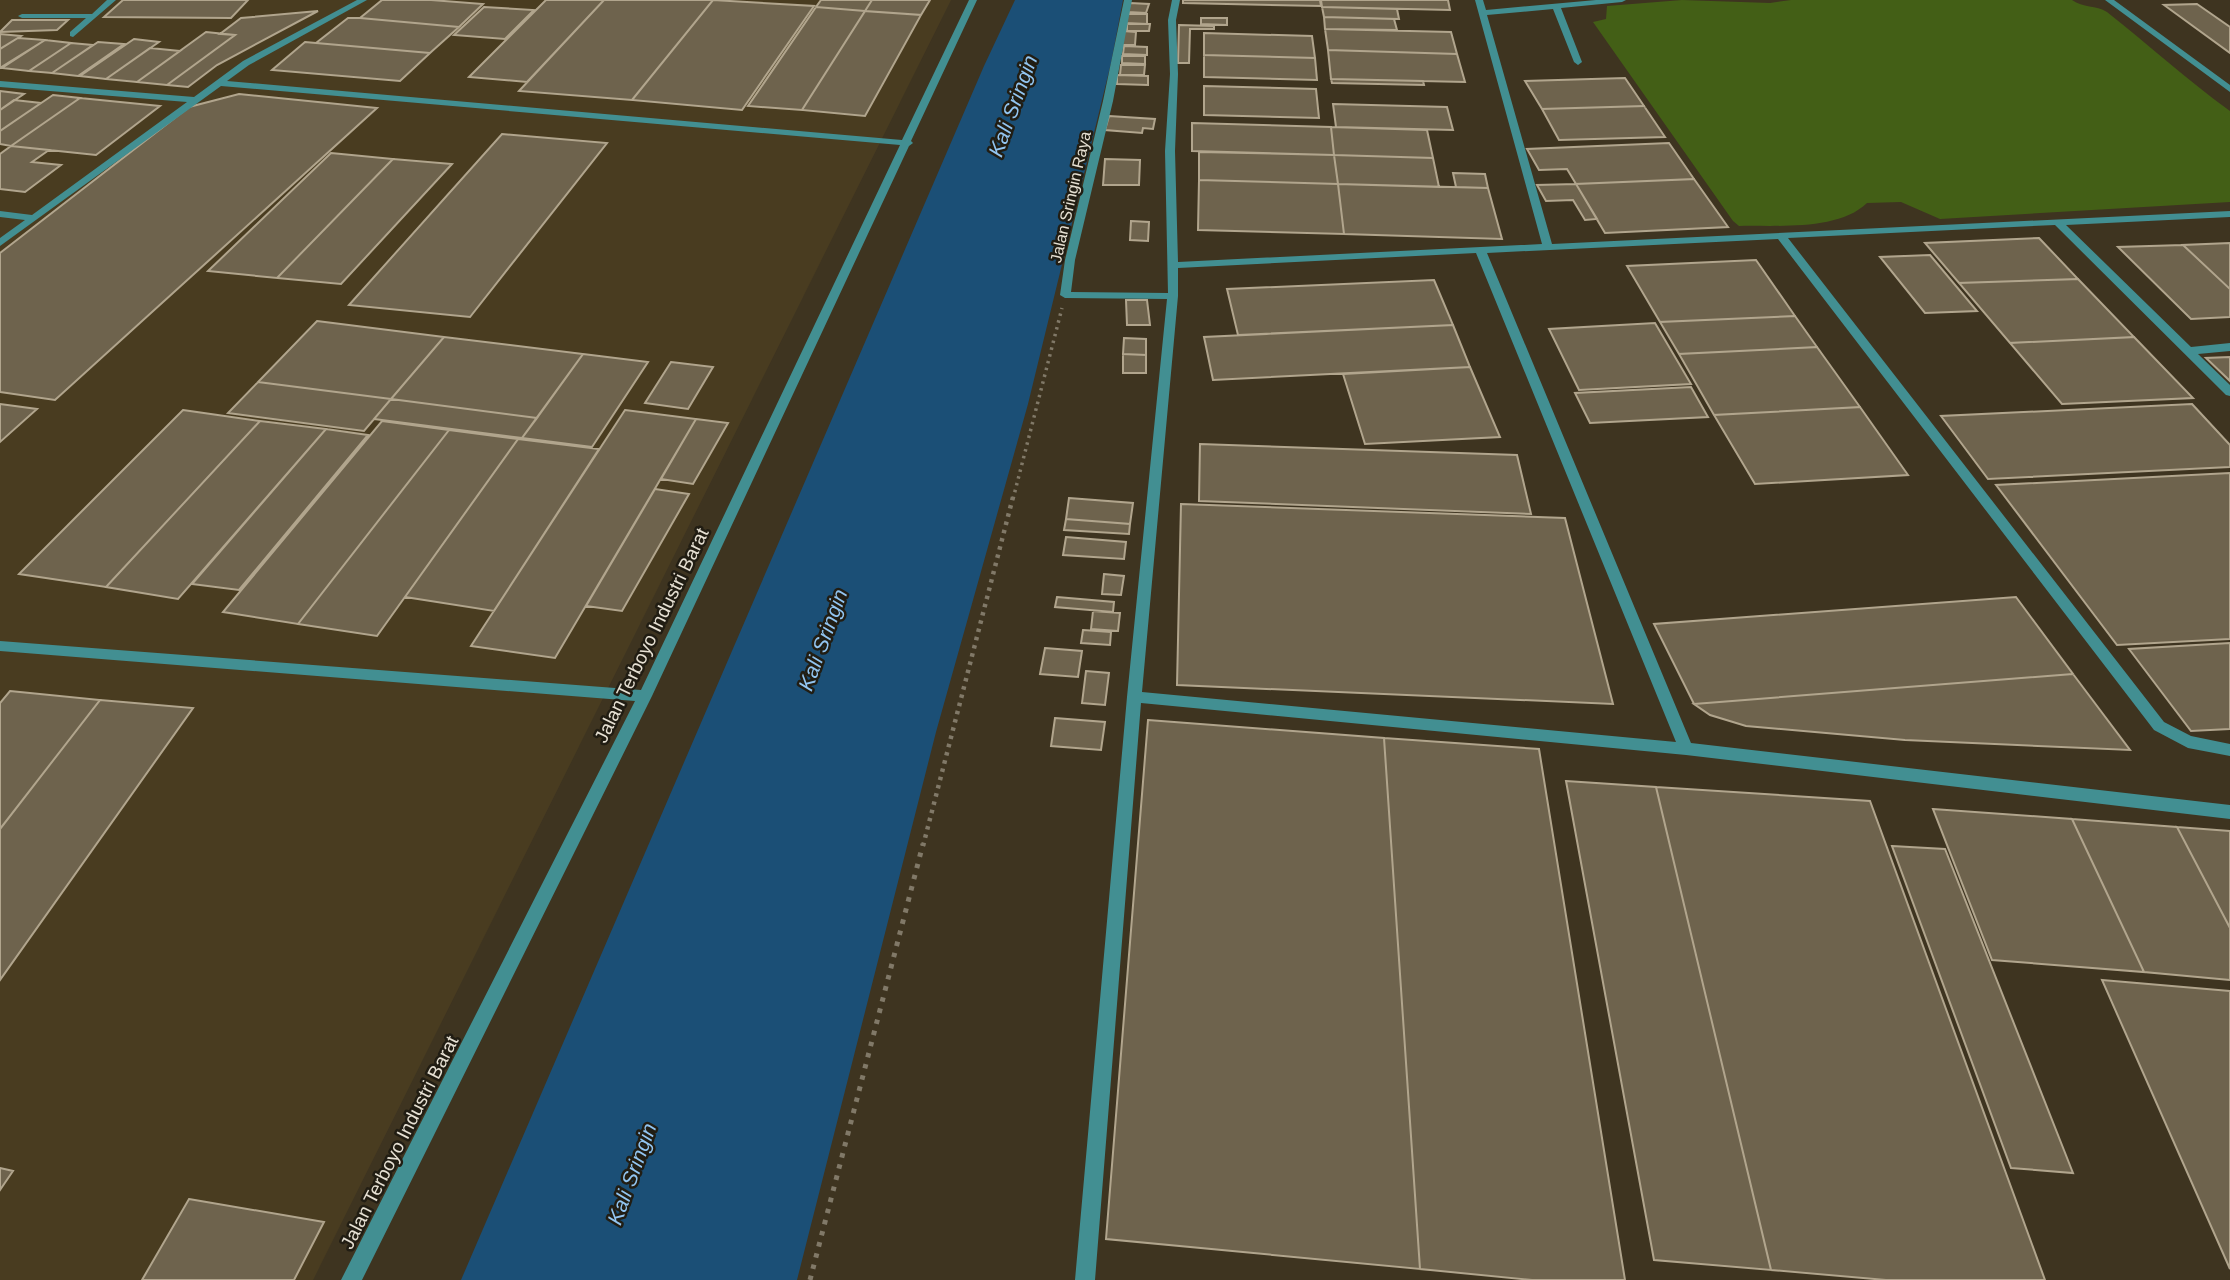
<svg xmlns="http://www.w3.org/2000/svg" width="2230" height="1280" font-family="Helvetica,sans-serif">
  <rect width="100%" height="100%" fill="#3e3420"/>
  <path fill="#493c20" d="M0 0H951L313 1280H0Z"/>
  <path fill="#435f16" d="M1682 0 1770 3 1791 0H2072C2083 8 2096 5 2107 12 2149 45 2187 80 2230 111V202L1940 219 1901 202 1867 203C1838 231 1778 225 1739 226L1733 221 1593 22 1606 19 1607 6Z"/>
  <path fill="#1b4f76" d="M1015 0H1123L1111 63 1028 404 936 732 797 1280H461L984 66Z"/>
  <path fill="#6e634d" stroke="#b1a58d" stroke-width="2" d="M123 0H248L231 18 104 17Z
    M382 0H431L483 4 459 27 360 18Z
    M546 0H604L527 82 469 77Z
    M604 0H713L632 100 519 91Z
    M713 0 814 6 742 110 632 100Z
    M821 0H872L865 11 816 7Z
    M872 0H930L921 15 865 11Z
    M1183 0H1320L1321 6 1183 3Z
    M1321 0H1448L1450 10 1322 7Z
    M1130 3 1149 4 1146 13 1128 12Z
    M2197 4 2230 27V53L2164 5Z
    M484 7 534 10 505 39 454 35Z
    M816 7 865 11 802 110 748 106Z
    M1322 7 1397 9 1399 19 1324 17Z
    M318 11 217 65 188 87 167 85 235 35 220 34 241 18Z
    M865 11 921 15 865 116 802 110Z
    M1126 14H1147V24L1126 23Z
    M1324 17 1394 19 1397 30 1325 29Z
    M348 18H360L459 27 430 53 316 43Z
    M1201 18H1227V25L1201 24Z
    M12 20H68L57 30 0 32Z
    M1127 24H1150L1149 31H1127Z
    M1179 25 1214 26V29H1190L1189 63H1178Z
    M1325 29 1451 32 1457 54 1328 50Z
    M1123 31 1136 32 1135 45H1122Z
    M206 32 235 35 167 85 137 82Z
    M1204 33 1312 36 1315 58 1204 55Z
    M0 34 21 36 0 49Z
    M18 38 45 40 0 68V49Z
    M134 39 159 42 106 79 80 76Z
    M45 40 71 43 29 71 2 68Z
    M98 42 124 44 78 76 52 73Z
    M305 42 316 43 430 53 400 81 272 70Z
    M71 43 93 45 52 73 29 71Z
    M1124 46 1147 47V55L1123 54Z
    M150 48 180 51 137 82 106 79Z
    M1328 50 1457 54 1465 82 1331 79Z
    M1204 55 1315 58 1317 80 1204 77Z
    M1122 56H1145V64L1122 63Z
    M1121 65H1145L1144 75H1120Z
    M1117 75 1148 76V85L1117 84Z
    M1625 78 1644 106 1542 109 1525 81Z
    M1331 79 1423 81 1424 85 1332 83Z
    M1204 86 1316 89 1319 118 1204 115Z
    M0 91 24 94 0 110Z
    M239 94 377 108 55 400 0 392V253L189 107Z
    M53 95 80 98 11 146 0 144V131Z
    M80 98 160 106 96 155 11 146Z
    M14 100 41 103 0 131V110Z
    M1333 104 1447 107 1453 130 1336 127Z
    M1644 106 1665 137 1559 140 1542 109Z
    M1109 116 1155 119 1153 129 1143 128 1142 133 1105 130Z
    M1192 123 1331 127 1334 155 1192 151Z
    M1331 127 1427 130 1433 158 1334 155Z
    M502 134 607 143 470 317 349 305Z
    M1669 143 1694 179 1576 184 1567 169 1539 170 1527 149Z
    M11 146 49 150 32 162 61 165 25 192 0 189V154Z
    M1199 152 1334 155 1338 184 1199 180Z
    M331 153 393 159 277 278 208 271Z
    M1334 155 1433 158 1439 187 1338 184Z
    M393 159 452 164 341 284 277 278Z
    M1105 159 1140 160 1139 185H1103Z
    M1453 173 1485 174 1488 188 1456 187Z
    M1694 179 1728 227 1605 233 1576 184Z
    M1199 180 1338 184 1344 234 1198 230Z
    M1338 184 1488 188 1502 239 1344 234Z
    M1576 184 1597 219 1585 220 1573 200 1546 201 1537 185Z
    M1131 221 1149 222 1148 241 1130 240Z
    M2039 238 2078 279 1959 283 1925 243Z
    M2230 243V289L2183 245Z
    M2183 245 2230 289V317L2191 319 2118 247Z
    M1930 255 1977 311 1925 313 1880 257Z
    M1756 260 1795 316 1660 322 1627 266Z
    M2078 279 2134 337 2010 343 1959 283Z
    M1434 280 1453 325 1238 335 1227 289Z
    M1126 300H1147L1150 325H1127Z
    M1795 316 1817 347 1679 354 1660 322Z
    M317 321 444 337 391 399 258 382Z
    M1655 323 1691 384 1579 390 1549 329Z
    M1453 325 1470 367 1213 380 1204 337Z
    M444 337 583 354 537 418 391 399Z
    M2134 337 2193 398 2062 404 2010 343Z
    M1124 338 1146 339V355L1123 354Z
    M1817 347 1860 407 1714 415 1679 354Z
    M583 354 648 362 592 447 522 438Z
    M1123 354 1146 355V373H1123Z
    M2230 357V381L2206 358Z
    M671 362 713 367 688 409 645 403Z
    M1470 367 1500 437 1365 444 1343 374Z
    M258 382 391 399 364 431 228 413Z
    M1691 387 1708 417 1590 423 1575 393Z
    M391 399 537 418 522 438 374 419Z
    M0 404 37 409 0 442Z
    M2192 404 2230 445V467L1988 479 1941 416Z
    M1860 407 1908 475 1755 484 1714 415Z
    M183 410 260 421 106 587 19 574Z
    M625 410 696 419 555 658 471 646Z
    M696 419 728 423 693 484 661 479Z
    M260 421 326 429 178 599 106 587Z
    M382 421 449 430 298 624 223 612Z
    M326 429 368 435 239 590 192 584Z
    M449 430 518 439 377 636 298 624Z
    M518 439 599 449 494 611 405 597Z
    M1200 444 1517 455 1531 514 1199 501Z
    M2230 473V639L2117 645 1996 485Z
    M655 489 689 494 622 611 586 606Z
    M1069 498 1133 503 1130 524 1066 519Z
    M1181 504 1565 518 1613 704 1177 685Z
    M1066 519 1130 524 1129 534 1064 530Z
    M1066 537 1126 542 1124 559 1063 555Z
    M1104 574 1124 576 1121 595 1102 594Z
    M1057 597 1114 602 1113 612 1055 607Z
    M2016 597 2073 674 1694 704 1654 624Z
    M1093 611 1120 613 1118 631 1091 629Z
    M1083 630 1111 632 1110 645 1081 643Z
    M2230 643V729L2191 731 2129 649Z
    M1045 648 1082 651 1078 677 1040 674Z
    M1086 671 1109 673 1105 705 1082 703Z
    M2073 674 2130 750 1905 740 1746 726 1710 715 1694 704Z
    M10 691 100 700 0 829V703Z
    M100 700 193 708 0 980V829Z
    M1055 718 1105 722 1101 750 1051 746Z
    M1148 720 1384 738 1420 1269 1106 1239Z
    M1384 738 1539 749 1625 1280H1532L1420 1269Z
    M1566 781 1656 787 1771 1270 1654 1260Z
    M1656 787 1870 801 2045 1280H1886L1771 1270Z
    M1933 809 2072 819 2144 972 1992 960Z
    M2072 819 2177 827 2230 928V980L2144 972Z
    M2177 827 2230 831V928Z
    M1892 846 1945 849 2073 1173 2011 1168Z
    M2102 980 2230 991V1269Z
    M0 1168 13 1171 0 1190Z
    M189 1199 324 1222 294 1280H142Z"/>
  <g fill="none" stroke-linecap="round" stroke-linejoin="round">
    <path stroke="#817968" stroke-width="3.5" stroke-dasharray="2.5 4.5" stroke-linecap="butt" d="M1013 499 1062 308"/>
    <path stroke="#817968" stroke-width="4.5" stroke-dasharray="3.5 5" stroke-linecap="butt" d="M923 846 1013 497"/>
    <path stroke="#817968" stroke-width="5" stroke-dasharray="4.5 7" stroke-linecap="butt" d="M810 1280 923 844"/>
    <path fill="#428f92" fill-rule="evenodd" d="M107 0H116L73 37 70 36V32L86 18H22L18 16 22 14H92Z
      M357 0H367L249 65 227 81 902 140 969 0H977L911 141 913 143 909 146 652 696 362 1280H341L635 701 0 651V641L641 690 900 145 221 86 0 246V238L25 220 0 217V211L32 215 187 102 0 87V81L194 97 243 61Z
      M1172 0H1180L1176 20 1178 74 1175 151 1178 262 1542 244 1475 0H1483L1486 10 1596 0H1626L1622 2 1561 8 1582 62 1578 65 1574 62 1553 9 1487 15 1552 244 2230 211V217L2066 225 2191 347 2230 343V351L2198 354 2230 385V396L2226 395 2055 225 1788 238 2164 722 2191 736 2230 744V756L2188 748 2154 730 1778 239 1487 253 1691 743 2230 805V819L1686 755 1141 703 1095 1280H1075L1127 697 1167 299 1065 298 1060 295 1065 260 1103 101 1108 98 1113 101 1075 260 1071 292 1168 293 1165 151 1170 74 1168 20ZM1476 253 1676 742 1142 692 1178 296V268Z
      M2105 0H2114L2230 85V92Z"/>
    <path fill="#428f92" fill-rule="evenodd" d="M1124 0H1132L1113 101 1108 104 1103 101Z"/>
  </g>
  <g text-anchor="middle" stroke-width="5" stroke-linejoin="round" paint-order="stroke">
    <g font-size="16" fill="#e6e0d3" stroke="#211d13">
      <text transform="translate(1070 197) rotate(-77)" y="6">Jalan Sringin Raya</text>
    </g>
    <g font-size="19" fill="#e6e0d3" stroke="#211d13">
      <text transform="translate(651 635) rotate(-64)" y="7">Jalan Terboyo Industri Barat</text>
      <text transform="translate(399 1142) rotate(-63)" y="7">Jalan Terboyo Industri Barat</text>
    </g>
    <g font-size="21" font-style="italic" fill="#92c5f1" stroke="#211d13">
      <text transform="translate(1013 106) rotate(-70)" y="7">Kali Sringin</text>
      <text transform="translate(823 640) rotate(-70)" y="7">Kali Sringin</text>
      <text transform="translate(632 1174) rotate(-70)" y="7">Kali Sringin</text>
    </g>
  </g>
</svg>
